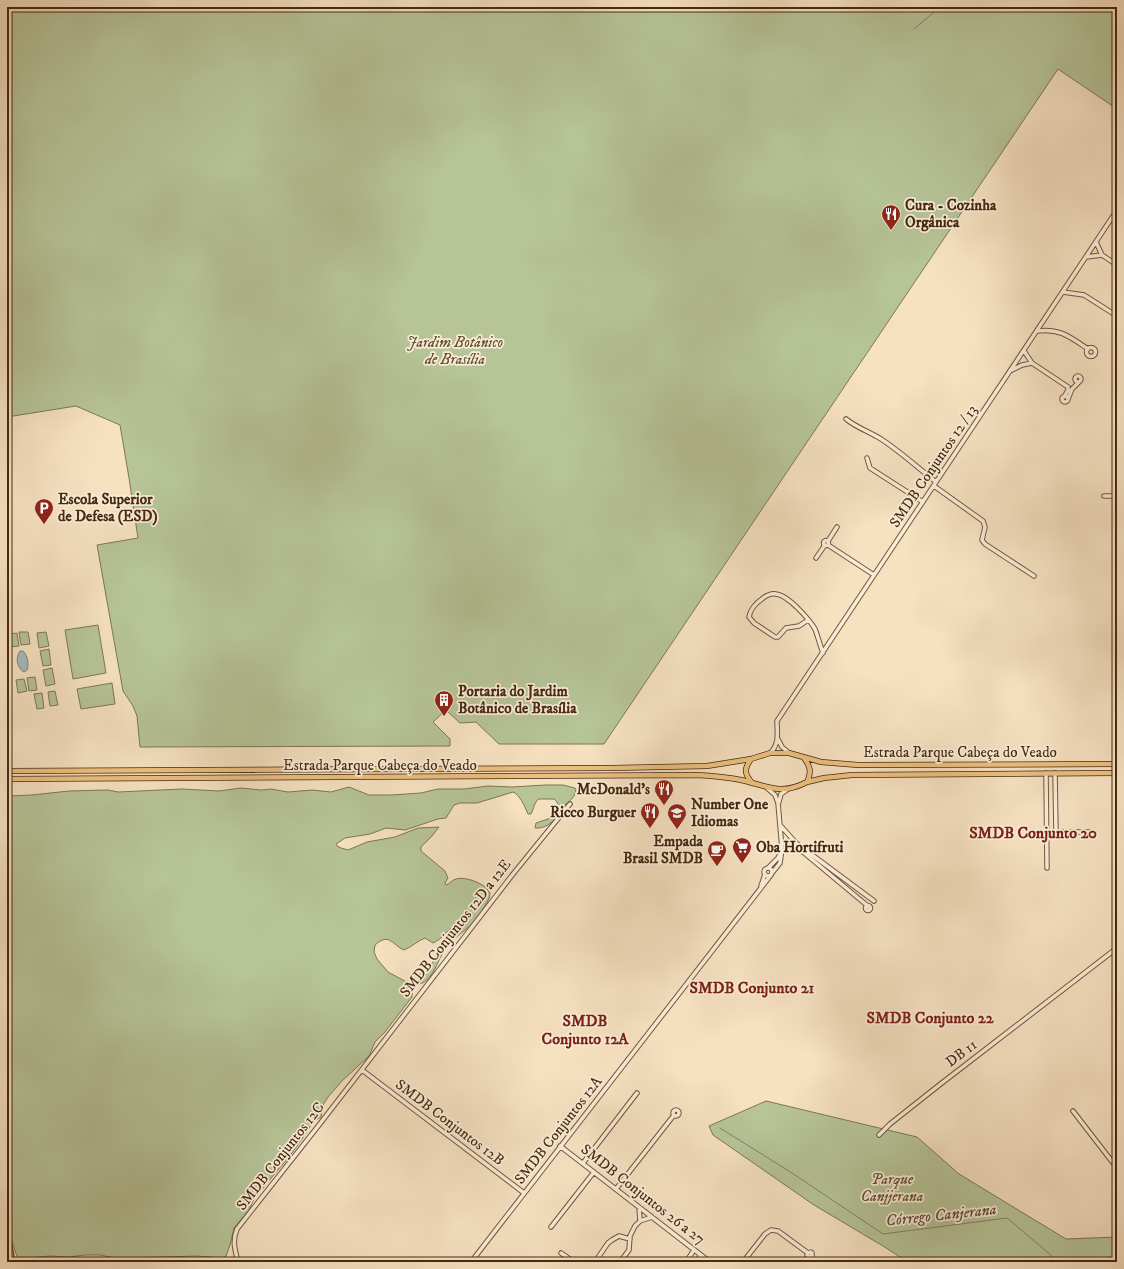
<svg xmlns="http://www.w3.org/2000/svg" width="1124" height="1269" font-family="'IM FELL DW Pica',serif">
  <rect width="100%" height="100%" fill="#f6e1c1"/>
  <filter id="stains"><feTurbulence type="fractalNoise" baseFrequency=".005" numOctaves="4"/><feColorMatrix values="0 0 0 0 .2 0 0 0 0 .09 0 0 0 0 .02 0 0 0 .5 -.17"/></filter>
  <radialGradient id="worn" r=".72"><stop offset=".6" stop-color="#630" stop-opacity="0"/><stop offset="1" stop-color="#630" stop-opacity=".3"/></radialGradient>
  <path fill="#b6c498" stroke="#7e7654" d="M7 7H1117V109L1058 69 604 744H499L476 722 460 723 446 710 433 722 450 739V746L140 747 137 716 133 706 123 691 97 545 138 538 129 478 120 425 76 406 7 417Z
    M98 625 106 673 73 679 65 630Z
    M19 632H28L30 644 21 645Z
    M46 632 49 646 39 648 37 633Z
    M17 633 19 646 10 647 8 634Z
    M49 649 51 665 43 666 40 651Z
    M52 668 55 684 46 686 43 670Z
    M35 677 37 690 29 691 27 678Z
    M24 679 27 691 18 693 16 680Z
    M112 683 115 704 81 709 77 689Z
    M55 691 58 705 50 706 48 692Z
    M42 693 44 708 37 709 34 694Z
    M545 785H563L575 788 576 790C574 801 566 802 560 810 558 812 558 813 557 816 553 823 544 829 535 828L536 823 548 819 559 811C559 806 558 802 554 799H539C534 802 534 809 531 814H528C525 807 520 795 513 792L477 803H460L454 805 446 818 438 819 405 830 386 828 370 834 345 838 336 844 337 846 341 848 348 850 367 842 395 837 418 828 439 827 432 836 421 847V851L445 871 448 878 445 883 446 885C449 884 452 880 456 879 465 876 488 884 490 894 490 898 487 902 485 906 481 911 479 917 475 921 467 930 455 936 447 946 438 957 434 981 419 984 418 966 433 967 436 957 438 952 436 948 439 945 446 937 457 938 462 929V926L457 924C447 929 443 939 433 943L425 938C417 941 412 947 404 950 392 945 390 932 375 945L374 952 377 959 388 972 412 985V997L385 1032 375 1042 369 1056 342 1081 328 1097 323 1105 321 1117 313 1122 302 1139 289 1157 255 1197 249 1210 234 1228 230 1245 226 1256 221 1258 197 1256 129 1258H113L101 1255H85L69 1257 50 1256 38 1257 22 1262C12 1257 9 1219 7 1208V813L9 810 7 805V796L32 795 69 791 108 790 118 792 182 789 219 791 241 788 261 790 271 789 288 792 312 790 331 792 349 787 369 795H392L421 793 438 789H464L488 786 512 787Z
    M766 1101 917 1137 959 1174 1066 1239 1117 1237V1262H908L883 1246 814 1205 713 1135 709 1126Z"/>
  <path fill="#a2bbbd" stroke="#7e8178" d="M20 651H23C28 656 29 664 27 670L24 672C17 668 15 658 20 651Z"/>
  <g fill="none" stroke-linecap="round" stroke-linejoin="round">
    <path stroke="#7e8178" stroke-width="1" d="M914 29 940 7
      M720 1128 792 1173 883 1234 1007 1218 1059 1262"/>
    <defs>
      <path id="minor" d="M1096 242 1102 255 1117 265
        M1086 257 1102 255
        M1063 292 1084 295 1117 316
        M1037 331C1060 328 1070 337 1088 349
        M1086.5 352a4.5 4.5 0 1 1 9 0a4.5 4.5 0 1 1-9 0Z
        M1024 351 1032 363
        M1012 370 1022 365 1032 363 1068 387V390L1064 397
        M1075 379a3 3 0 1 1 6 0a3 3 0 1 1-6 0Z
        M1062 399a3 3 0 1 1 6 0a3 3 0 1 1-6 0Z
        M1068 399 1072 389 1079 382
        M846 419C857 428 870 432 881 439 901 452 918 468 936 482
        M867 458 870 468 923 502
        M934 486 983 521 985 527 982 540 985 544 1034 576
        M1104 496H1117
        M823.5 543a2.5 2.5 0 1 1 5 0a2.5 2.5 0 1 1-5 0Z
        M828 541 837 527
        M828 545 874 575
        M816 558 825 545
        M808 620 799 626 786 628 778 637H775L754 623 749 617C750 610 756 603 762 599 765 596 771 593 776 594 788 595 809 619 815 629 818 637 820 645 823 653
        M778 739 782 747 788 752
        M770 753C780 744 777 732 777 721L1117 210
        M1046 773 1047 868
        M1055 773 1056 831 1058 832H1089
        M767 788 775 795 778 803 782 849 780 863 772 873
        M779 802 781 794 788 789
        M780 825 796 843 874 901
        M782 842 803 852 869 907
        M768 868 778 858 782 850
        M764 872a4 4 0 1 1 8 0a4 4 0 1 1-8 0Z
        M761 886 765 874
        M865.5 908a2.5 2.5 0 1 1 5 0a2.5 2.5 0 1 1-5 0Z
        M362 1070 524 1193
        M673 1113a3 3 0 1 1 6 0a3 3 0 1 1-6 0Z
        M1073 1111 1117 1168
        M879 1135 890 1124 938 1086 1117 948
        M560 1146 710 1262
        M583 1163 637 1093
        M616 1189 674 1115
        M639 1207 640 1221
        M551 1227 594 1172
        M561 1253 574 1262
        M238 1262C235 1250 232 1241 237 1229L319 1125 513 874 570 804
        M471 1262 771 875
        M595 1262 608 1243 612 1240 619 1236 630 1239
        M620 1262 629 1250 630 1236 635 1226 640 1221 652 1217
        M686 1262 694 1250
        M696 1262 701 1255
        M743 1262 765 1234 771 1230 778 1231 808 1253 811 1252 812 1253V1256L809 1257 807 1255 808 1253"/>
      <path id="major" d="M751 759C744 769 744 773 752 783
        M7 771 612 768 707 766 751 759 770 753H789L821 762 858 765 1117 764
        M7 779 698 775C713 776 727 777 741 780 768 786 780 796 807 782 812 772 810 766 804 758
        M807 782 824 778 852 775 1117 773"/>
      <path id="highway" d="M7 1235 12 1262"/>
    </defs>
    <use href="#minor" stroke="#73573d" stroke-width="5.5"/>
    <use href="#major" stroke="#472911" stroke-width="6"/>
    <use href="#highway" stroke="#472911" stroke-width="7"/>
    <use href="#minor" stroke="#f9ecd7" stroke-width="3.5"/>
    <use href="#major" stroke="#ebc080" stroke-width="4.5"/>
    <use href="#highway" stroke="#ebc080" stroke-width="5"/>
  </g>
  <defs>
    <symbol id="restaurant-pin" viewBox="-11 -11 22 30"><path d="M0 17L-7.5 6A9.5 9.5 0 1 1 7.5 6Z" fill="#8f2418" stroke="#f9ecd7"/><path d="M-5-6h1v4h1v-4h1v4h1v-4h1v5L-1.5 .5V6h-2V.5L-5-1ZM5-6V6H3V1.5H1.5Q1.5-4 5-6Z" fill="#fff"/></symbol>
    <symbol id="parking-pin" viewBox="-11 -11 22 30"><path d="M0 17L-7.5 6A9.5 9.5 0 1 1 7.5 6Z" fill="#8f2418" stroke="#f9ecd7"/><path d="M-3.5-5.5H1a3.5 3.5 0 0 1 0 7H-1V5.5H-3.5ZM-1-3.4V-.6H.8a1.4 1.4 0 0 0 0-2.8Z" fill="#fff"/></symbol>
    <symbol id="building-pin" viewBox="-11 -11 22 30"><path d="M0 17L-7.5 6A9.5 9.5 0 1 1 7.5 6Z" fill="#8f2418" stroke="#f9ecd7"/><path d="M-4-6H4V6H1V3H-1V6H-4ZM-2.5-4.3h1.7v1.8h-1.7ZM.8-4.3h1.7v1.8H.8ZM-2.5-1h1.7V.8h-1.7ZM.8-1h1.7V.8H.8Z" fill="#fff"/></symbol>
    <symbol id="school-pin" viewBox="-11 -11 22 30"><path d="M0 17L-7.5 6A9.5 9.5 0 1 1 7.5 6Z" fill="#8f2418" stroke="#f9ecd7"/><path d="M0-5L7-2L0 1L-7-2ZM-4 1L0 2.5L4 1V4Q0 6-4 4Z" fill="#fff"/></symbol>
    <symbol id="supermarket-pin" viewBox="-11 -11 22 30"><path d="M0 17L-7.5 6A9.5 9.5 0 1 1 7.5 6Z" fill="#8f2418" stroke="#f9ecd7"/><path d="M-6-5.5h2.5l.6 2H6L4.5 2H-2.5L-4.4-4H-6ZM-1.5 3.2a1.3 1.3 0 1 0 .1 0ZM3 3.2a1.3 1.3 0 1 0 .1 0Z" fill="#fff"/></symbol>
    <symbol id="cafe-pin" viewBox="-11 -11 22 30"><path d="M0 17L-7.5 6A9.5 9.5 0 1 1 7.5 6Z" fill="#8f2418" stroke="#f9ecd7"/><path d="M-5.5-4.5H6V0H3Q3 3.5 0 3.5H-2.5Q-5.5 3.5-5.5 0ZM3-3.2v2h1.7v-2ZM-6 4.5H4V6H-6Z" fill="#fff"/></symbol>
  </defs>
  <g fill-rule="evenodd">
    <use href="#restaurant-pin" x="880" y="203" width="22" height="30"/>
    <use href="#parking-pin" x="33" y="497" width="22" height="30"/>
    <use href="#building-pin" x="433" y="689" width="22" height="30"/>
    <use href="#restaurant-pin" x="653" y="778" width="22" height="30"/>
    <use href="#restaurant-pin" x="639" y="801" width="22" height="30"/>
    <use href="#school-pin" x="666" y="802" width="22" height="30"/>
    <use href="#supermarket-pin" x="731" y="836" width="22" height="30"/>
    <use href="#cafe-pin" x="706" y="839" width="22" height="30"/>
  </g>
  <g text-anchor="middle" stroke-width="3.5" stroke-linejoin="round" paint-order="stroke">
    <g font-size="15" font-weight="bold" fill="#472911" stroke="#f9ecd7" text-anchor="start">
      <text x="905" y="210">Cura - Cozinha<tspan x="905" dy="17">Orgânica</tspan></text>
      <text x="58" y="504">Escola Superior<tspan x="58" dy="17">de Defesa (ESD)</tspan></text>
      <text x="458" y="696">Portaria do Jardim<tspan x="458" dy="17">Botânico de Brasília</tspan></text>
      <text x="650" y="794" text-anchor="end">McDonald's</text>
      <text x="691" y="809">Number One<tspan x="691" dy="17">Idiomas</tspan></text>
      <text x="636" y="817" text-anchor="end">Ricco Burguer</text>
      <text x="703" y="846" text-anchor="end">Empada<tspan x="703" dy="17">Brasil SMDB</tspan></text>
      <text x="756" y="852">Oba Hortifruti</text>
    </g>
    <g font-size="15" font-style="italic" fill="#635033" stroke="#f9ecd7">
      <text x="455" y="347">Jardim Botânico<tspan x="455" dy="17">de Brasília</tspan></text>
      <text x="892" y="1184">Parque<tspan x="892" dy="17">Canjjerana</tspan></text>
    </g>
    <g font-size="15" fill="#472911" stroke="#f9ecd7">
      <text transform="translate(933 466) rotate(-56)" y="5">SMDB Conjuntos 12 / 13</text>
      <text x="960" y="757">Estrada Parque Cabeça do Veado</text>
      <text x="380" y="770">Estrada Parque Cabeça do Veado</text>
      <text transform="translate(455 928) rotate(-52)" y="5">SMDB Conjuntos 12D a 12E</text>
      <text transform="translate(961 1053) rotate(-37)" y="5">DB 11</text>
      <text transform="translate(450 1122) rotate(37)" y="5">SMDB Conjuntos 12B</text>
      <text transform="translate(558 1130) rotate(-52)" y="5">SMDB Conjuntos 12A</text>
      <text transform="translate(280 1156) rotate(-52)" y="5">SMDB Conjuntos 12C</text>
      <text transform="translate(643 1194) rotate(38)" y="5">SMDB Conjuntos 26 a 27</text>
    </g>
    <g font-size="16" font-weight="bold" fill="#7a1f14" stroke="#f9ecd7">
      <text x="1033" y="838">SMDB Conjunto 20</text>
      <text x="752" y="993">SMDB Conjunto 21</text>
      <text x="930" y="1023">SMDB Conjunto 22</text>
      <text x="585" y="1026">SMDB<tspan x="585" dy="18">Conjunto 12A</tspan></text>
    </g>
    <g font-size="16" font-style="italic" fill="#5e4e3c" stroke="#f9ecd7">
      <text transform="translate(941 1214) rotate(-6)" y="6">Córrego Canjerana</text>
    </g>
  </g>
  <rect width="1124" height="1269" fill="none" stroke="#f6e1c1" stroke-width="24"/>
  <rect x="8" y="8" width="1108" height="1253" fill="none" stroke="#472911" stroke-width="2"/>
  <rect x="12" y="12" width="1100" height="1245" fill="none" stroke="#472911"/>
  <rect width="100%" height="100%" filter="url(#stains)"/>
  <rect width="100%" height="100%" fill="url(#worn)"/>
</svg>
